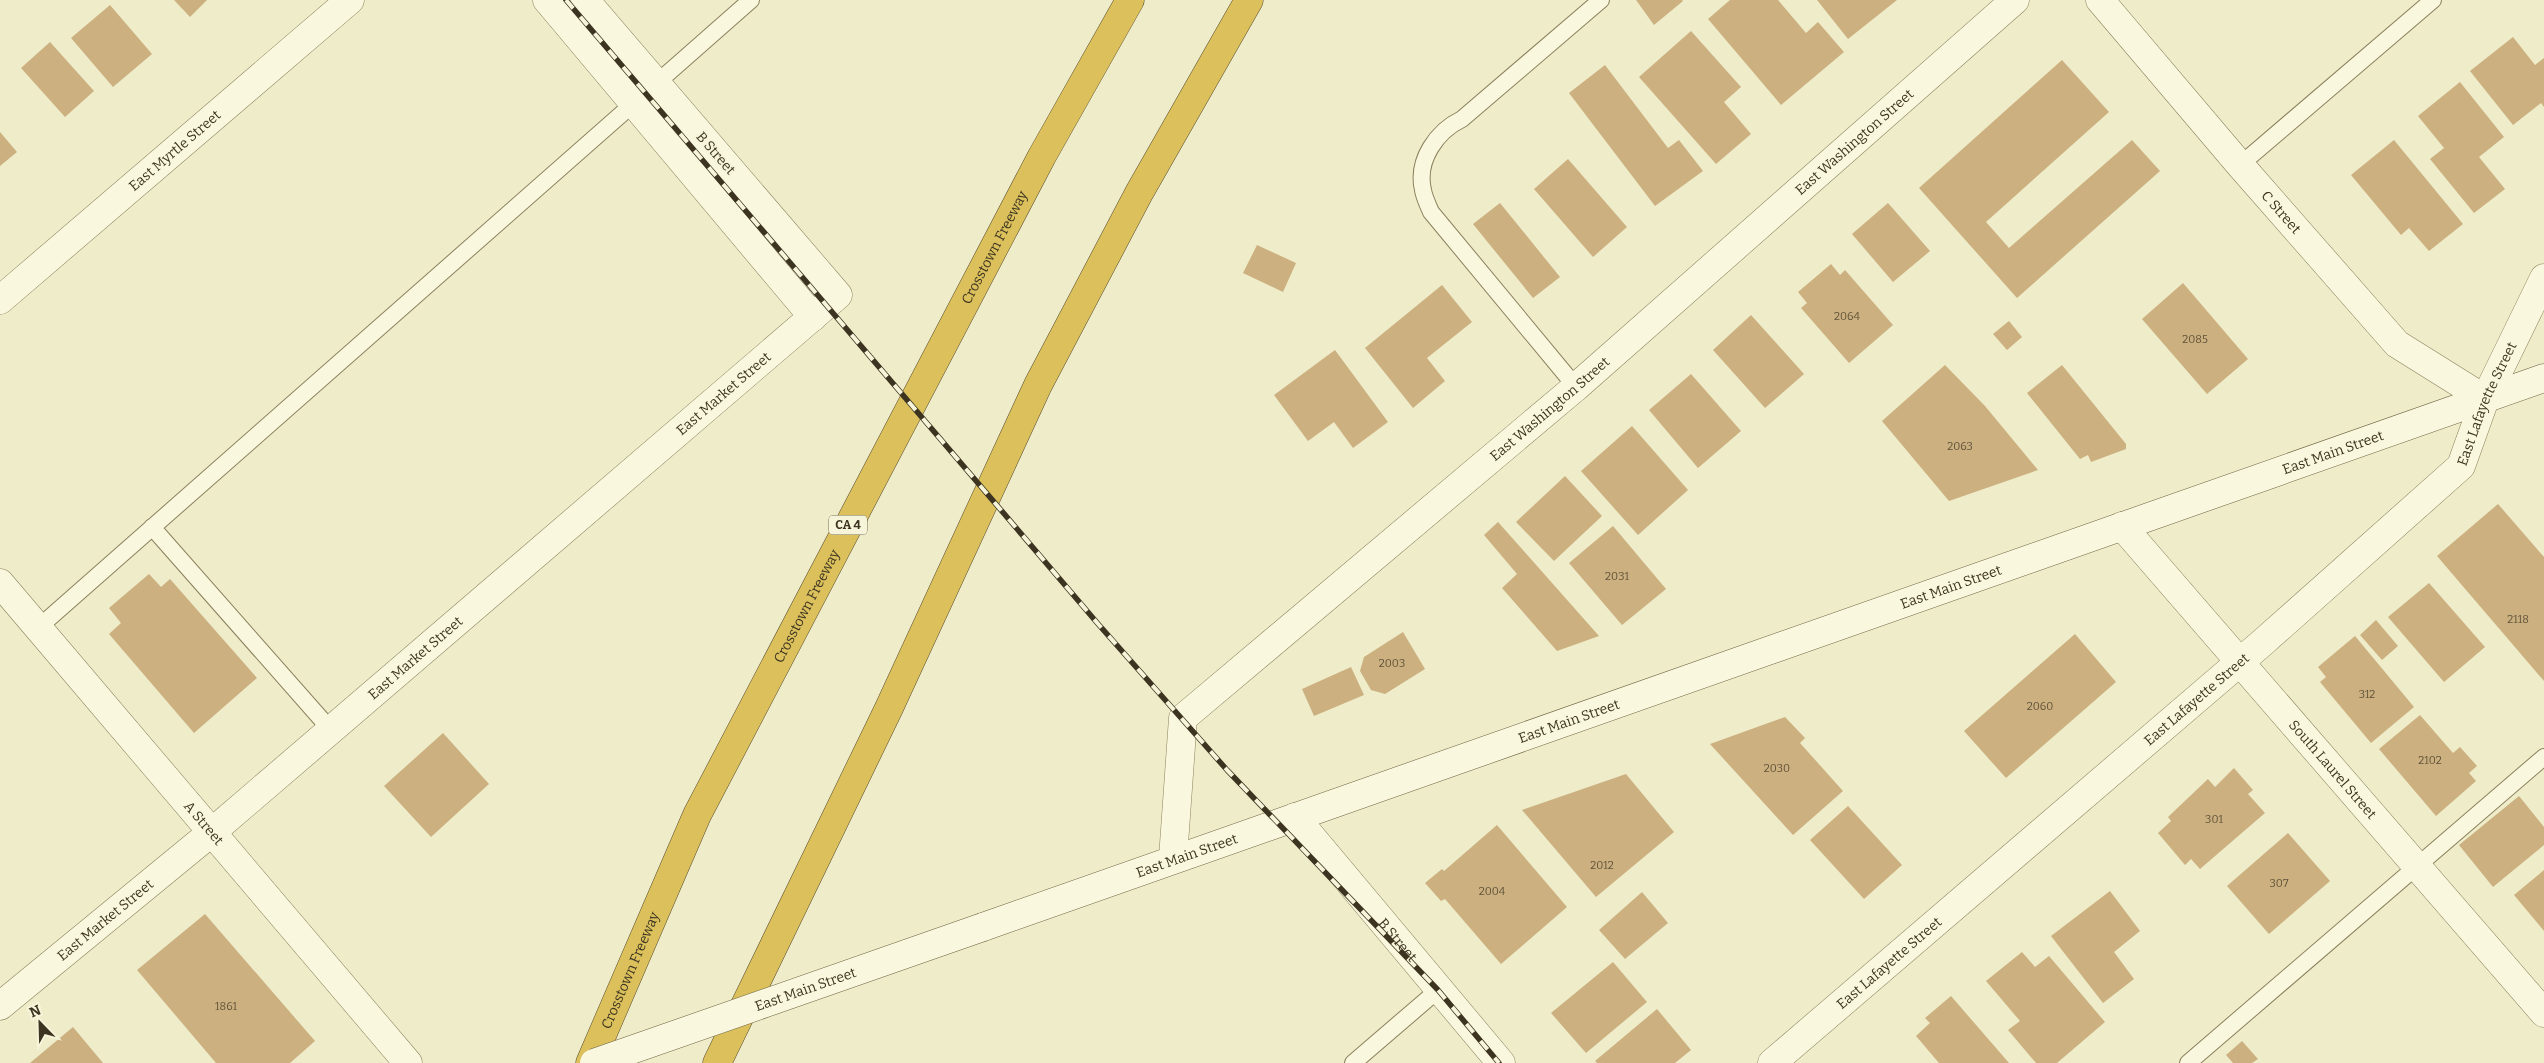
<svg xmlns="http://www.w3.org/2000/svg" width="2544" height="1063" font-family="Bitter,serif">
  <rect width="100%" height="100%" fill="#eeecc9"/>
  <path fill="#ccb080" d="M174 0H207L190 17Z
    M1636 0H1682L1683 1 1654 25Z
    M1730 0H1778L1806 33 1818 22 1844 52 1781 105 1708 19Z
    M1817 0H1897L1848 39Z
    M110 5 152 54 113 87 71 38Z
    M1691 31 1741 87 1724 102 1751 134 1716 164 1639 77Z
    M2513 37 2535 65 2544 58V107L2541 103 2513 125 2470 71Z
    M50 42 94 91 65 117 21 68Z
    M2062 60 2109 112 1986 222 2009 248 2132 140 2160 171 2017 298 1919 188Z
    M1605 65 1668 148 1679 140 1703 171 1655 206 1569 93Z
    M2460 82 2504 137 2479 157 2505 189 2474 213 2430 159 2444 148 2418 116Z
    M0 132 17 152 0 166Z
    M2394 140 2463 224 2429 251 2409 228 2401 235 2351 175Z
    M1568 159 1627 227 1593 257 1534 189Z
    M1500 203 1560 277 1533 298 1473 224Z
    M1888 203 1930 251 1893 282 1852 234Z
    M1257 245 1296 263 1283 292 1243 273Z
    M1831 264 1840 275 1845 270 1893 325 1849 363 1801 308 1807 303 1798 292Z
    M2183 283 2248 359 2207 394 2142 319Z
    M1442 285 1472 322 1427 358 1445 381 1413 408 1365 348Z
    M1751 315 1804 374 1765 408 1713 350Z
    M2009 321 2022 337 2007 350 1993 334Z
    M1335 350 1388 422 1353 448 1334 422 1308 441 1274 395Z
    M1945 365 1985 406 2038 470 1949 501 1882 421Z
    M2062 365 2126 444V449L2091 462 2088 455 2080 459 2027 393Z
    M1691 374 1741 431 1698 468 1649 410Z
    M1632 426 1688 490 1638 535 1581 471Z
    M1565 476 1602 516 1554 561 1516 522Z
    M2498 504 2544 557V681L2437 556Z
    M1498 522 1599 636 1557 651 1502 588 1517 574 1484 535Z
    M1613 526 1666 589 1622 625 1569 563Z
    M149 574 161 587 170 579 257 678 194 733 109 634 121 623 109 608Z
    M2429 583 2485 647 2444 682 2388 617Z
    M2376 620 2398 646 2382 660 2360 635Z
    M1403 632 1425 669 1385 694 1371 690 1360 671 1364 657Z
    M2075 634 2116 682 2006 778 1964 731Z
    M2355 636 2414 707 2371 743 2320 682 2326 677 2318 667Z
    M1351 667 1364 695 1314 716 1302 689Z
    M2420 715 2453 753 2460 747 2477 766 2469 773 2476 781 2436 816 2379 749Z
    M1785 717 1805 738 1800 743 1843 791 1793 835 1710 744Z
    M443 733 489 784 431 837 384 786Z
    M2234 768 2253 790 2248 794 2265 813 2200 869 2191 859 2185 865 2158 833 2171 821 2168 817 2208 779 2215 787Z
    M1626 774 1674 832 1596 897 1522 810Z
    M2519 796 2544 827V845L2493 887 2459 845Z
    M1848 806 1902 865 1864 899 1810 840Z
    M1497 825 1567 907 1501 964 1445 899 1441 901 1425 883 1442 869 1444 871Z
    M2288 833 2330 881 2269 934 2227 886Z
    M2544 870V931L2514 895Z
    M2110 891 2140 931 2114 952 2134 979 2103 1003 2051 936Z
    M1642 892 1668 923 1625 959 1599 930Z
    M205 914 315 1041 290 1063H216L137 970Z
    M2022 952 2035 967 2049 956 2105 1022 2057 1063H2036L2008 1030 2020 1021 1986 981Z
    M1613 962 1647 1002 1586 1053 1551 1013Z
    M1951 996 2009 1063H1939L1916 1036 1930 1023 1925 1018Z
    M1657 1009 1691 1050 1675 1063H1597L1595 1061Z
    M73 1027 103 1063H30Z
    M2242 1041 2258 1059 2252 1063H2233L2226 1055Z"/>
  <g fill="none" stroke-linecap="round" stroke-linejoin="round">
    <defs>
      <path id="service" d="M2240 165 2433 0
        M1576 387 1431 212C1428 205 1424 197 1423 190 1416 160 1437 131 1462 119L1601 0
        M152 527 330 729
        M38 628 751 0
        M1353 1063 1438 990
        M2188 1063 2544 757"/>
      <g id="minor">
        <path d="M547 0 813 317"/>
        <path id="s1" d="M2100 0 2240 165 2397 344 2485 399"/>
        <path id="s2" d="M0 300 350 0"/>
        <path id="s3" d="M2122 526 2544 1013"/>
        <path id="s4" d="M0 583 408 1063"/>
        <path id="s5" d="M1295 817 1501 1063"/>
        <path id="s6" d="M1173 858 1183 718 1576 387 2015 0"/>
        <path id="s7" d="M0 1006 212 832 838 295 585 0"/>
        <path id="s8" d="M1772 1063 2262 643 2461 466 2485 399 2544 278"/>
      </g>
      <g id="secondary">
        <path id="s9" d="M983 927 2544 378"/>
      </g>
      <g id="motorway">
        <path id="s10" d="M590 1063 697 815 1042 156 1130 0"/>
        <path d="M717 1063 889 708 1038 385 1139 193 1249 0"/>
      </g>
    </defs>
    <use href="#service" stroke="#8b805e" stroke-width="18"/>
    <use href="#minor" stroke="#8b805e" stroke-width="29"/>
    <use href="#secondary" stroke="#6d6141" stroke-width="29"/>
    <use href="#motorway" stroke="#594d31" stroke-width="29"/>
    <use href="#service" stroke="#f9f7dd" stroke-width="16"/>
    <use href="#minor" stroke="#f9f7dd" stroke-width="28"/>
    <use href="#secondary" stroke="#f9f7dd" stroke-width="28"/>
    <use href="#motorway" stroke="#dbc05c" stroke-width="28"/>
    <defs>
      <path id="rail" d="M566 0 1099 625 1227 770 1438 990 1499 1063"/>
    </defs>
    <use href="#rail" stroke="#3c3421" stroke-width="5.5"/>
    <use href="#rail" stroke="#f6f4d9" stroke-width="4" stroke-dasharray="11" stroke-linecap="butt"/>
    <defs>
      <g id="secondary-bridge">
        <path id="s11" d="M594 1063 983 927"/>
      </g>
    </defs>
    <use href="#secondary-bridge" stroke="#6d6141" stroke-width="29" stroke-linecap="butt"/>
    <use href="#secondary-bridge" stroke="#f9f7dd" stroke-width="28"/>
  </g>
  <g text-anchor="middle" stroke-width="4.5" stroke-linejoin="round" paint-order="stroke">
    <g font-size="11" fill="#605339">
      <text x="1847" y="320">2064</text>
      <text x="2195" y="343">2085</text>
      <text x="1960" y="450">2063</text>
      <text x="1617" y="580">2031</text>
      <text x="2518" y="623">2118</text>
      <text x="1392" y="667">2003</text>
      <text x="2367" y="698">312</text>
      <text x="2040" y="710">2060</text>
      <text x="2430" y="764">2102</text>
      <text x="1777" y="772">2030</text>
      <text x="2214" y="823">301</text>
      <text x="1602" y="869">2012</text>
      <text x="2279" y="887">307</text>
      <text x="1492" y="895">2004</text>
      <text x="226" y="1010">1861</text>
    </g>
    <rect fill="#f6f4d9" stroke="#746e58" stroke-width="1" x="829" y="515.5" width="38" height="19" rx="4"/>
    <g font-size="12" font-weight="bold" fill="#3c3421">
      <text x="848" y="529">CA 4</text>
    </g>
    <g font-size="14" fill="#3c3421" stroke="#f6f4d9">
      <text dy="5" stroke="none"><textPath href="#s6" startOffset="1025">East Washington Street</textPath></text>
      <text dy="5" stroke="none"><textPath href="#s2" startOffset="230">East Myrtle Street</textPath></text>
      <text transform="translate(716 153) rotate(49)" y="5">B Street</text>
      <text dy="5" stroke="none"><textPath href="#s1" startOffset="279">C Street</textPath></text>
      <text dy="5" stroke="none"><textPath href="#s10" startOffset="911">Crosstown Freeway</textPath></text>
      <text dy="5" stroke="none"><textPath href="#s7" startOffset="948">East Market Street</textPath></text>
      <text dy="5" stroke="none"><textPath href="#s8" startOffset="979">East Lafayette Street</textPath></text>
      <text dy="5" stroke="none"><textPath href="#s6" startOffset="620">East Washington Street</textPath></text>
      <text dy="5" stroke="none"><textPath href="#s9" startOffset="1431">East Main Street</textPath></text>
      <text dy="5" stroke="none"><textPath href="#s9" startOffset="1026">East Main Street</textPath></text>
      <text dy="5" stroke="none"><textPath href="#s10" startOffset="506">Crosstown Freeway</textPath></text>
      <text dy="5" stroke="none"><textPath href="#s7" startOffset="542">East Market Street</textPath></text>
      <text dy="5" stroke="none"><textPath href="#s8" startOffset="559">East Lafayette Street</textPath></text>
      <text dy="5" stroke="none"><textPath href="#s9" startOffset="621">East Main Street</textPath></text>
      <text dy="5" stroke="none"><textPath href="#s3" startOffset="322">South Laurel Street</textPath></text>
      <text dy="5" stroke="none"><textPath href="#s4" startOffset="315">A Street</textPath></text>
      <text dy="5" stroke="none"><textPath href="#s9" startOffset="216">East Main Street</textPath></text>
      <text dy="5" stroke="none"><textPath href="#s7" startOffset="136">East Market Street</textPath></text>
      <text dy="5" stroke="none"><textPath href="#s5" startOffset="160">B Street</textPath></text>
      <text dy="5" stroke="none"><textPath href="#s8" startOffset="154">East Lafayette Street</textPath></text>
      <text dy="5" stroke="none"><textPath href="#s10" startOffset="101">Crosstown Freeway</textPath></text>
      <text dy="5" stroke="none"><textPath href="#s11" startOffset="224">East Main Street</textPath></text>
    </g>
  </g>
  <g transform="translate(40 1023) rotate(337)" stroke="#f6f4d9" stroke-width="4" paint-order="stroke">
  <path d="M0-4L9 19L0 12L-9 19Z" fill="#3c3421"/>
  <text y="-8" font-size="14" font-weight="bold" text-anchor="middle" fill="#3c3421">N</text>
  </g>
</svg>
